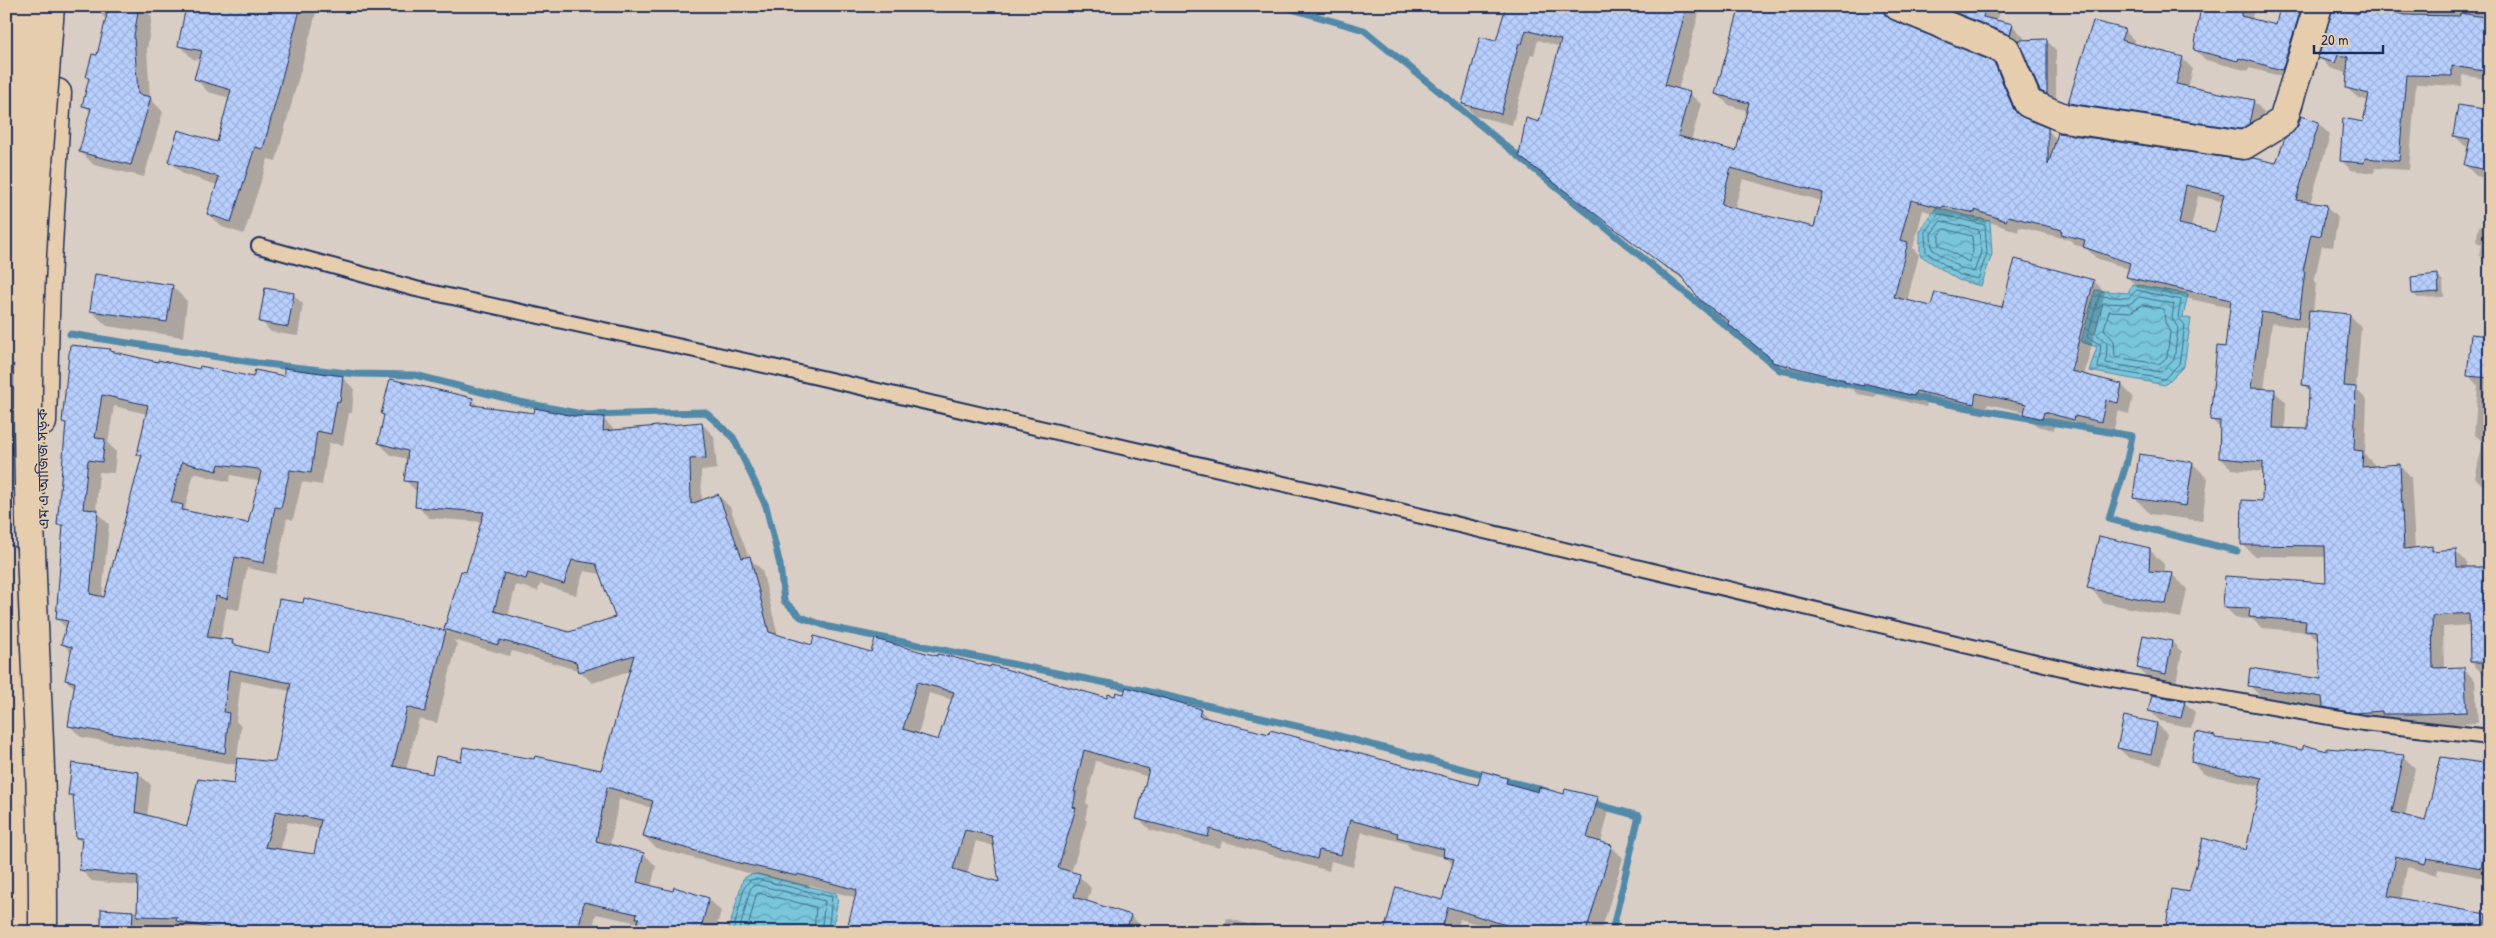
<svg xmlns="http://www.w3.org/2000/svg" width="2496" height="938" font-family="'Patrick Hand','Noto Sans Bengali',sans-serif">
  <defs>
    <pattern id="water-waves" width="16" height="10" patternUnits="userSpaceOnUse" patternTransform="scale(1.25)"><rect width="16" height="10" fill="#79c5d9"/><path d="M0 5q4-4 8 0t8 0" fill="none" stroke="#62a0b3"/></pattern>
    <pattern id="building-cross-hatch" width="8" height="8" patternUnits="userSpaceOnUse" patternTransform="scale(1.25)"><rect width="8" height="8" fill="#b8cffe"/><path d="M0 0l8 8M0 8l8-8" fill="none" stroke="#9eb2dc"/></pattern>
  </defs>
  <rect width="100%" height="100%" fill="#d8cec6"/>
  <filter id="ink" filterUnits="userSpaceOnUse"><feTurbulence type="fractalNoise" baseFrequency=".02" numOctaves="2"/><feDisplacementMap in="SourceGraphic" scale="10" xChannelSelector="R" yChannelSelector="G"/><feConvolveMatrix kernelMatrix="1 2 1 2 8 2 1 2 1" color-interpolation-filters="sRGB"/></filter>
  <g filter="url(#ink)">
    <path fill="url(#water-waves)" stroke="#5389a8" d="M1936 208 1990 221 1992 254 1981 286 1958 280 1920 255V230Z
      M2132 284 2188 294 2183 317 2191 319 2184 366 2165 385 2089 371 2097 347 2081 342 2095 290 2128 293Z
      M758 874 836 893 838 899 832 932H728L743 879 749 875Z"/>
    <path fill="#0003" fill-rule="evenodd" d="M97 6H151L150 15 152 17 147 50 150 98 163 112 144 177 94 165 81 152 91 112 84 105 107 20 97 10Z
      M187 6H318L276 161 268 159 244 234 222 227 209 214 217 185 183 174 170 161 218 144 230 98 208 92 195 78 200 60 193 59 180 46Z
      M1267 6H1312L1310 17Z
      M1507 6H1701L1678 90 1689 93 1701 104 1691 141 1737 152 1748 111 1729 105 1717 94 1741 6H1899L1895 12V23L1993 63 2005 75 2024 120 2047 129 2057 140 2277 165 2318 123 2330 135 2310 204 2326 207 2338 218 2333 247 2322 246 2314 282 2316 284 2313 312 2350 315 2361 327 2356 389 2367 400 2365 455 2374 464V467L2400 465 2411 477 2415 549 2431 548 2436 552 2455 551 2467 562V568H2490V674H2483L2471 662 2470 625 2443 627 2444 669 2463 668 2475 680 2478 723 2430 726 2336 718 2325 707 2261 697 2249 685 2322 680 2319 642 2309 632 2262 628 2252 619 2236 618 2224 606 2327 585V557L2254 556 2243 544 2263 502 2264 472 2232 469 2220 458 2221 429 2211 419 2226 349 2231 308 2139 288 2127 277 2129 269 2096 258 2086 248 2075 245 2070 240 2019 227 2018 232 1987 221 1986 224 1955 216 1954 219 1923 210 1913 248 1919 255 1907 301 1932 308 2003 309 2094 281 2105 292 2084 376 2122 385 2133 397 2129 414 2118 411 2113 433 2086 427 2085 431 2055 423 2054 430 2037 426 2025 414V412L1988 404 1985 415 1927 402 1926 407 1876 394 1875 397 1857 394 1854 390 1785 373 1773 360 1714 312 1689 284 1532 167 1520 155 1540 123 1560 47 1538 40 1534 55 1531 54 1512 125 1475 116 1464 104 1497 43ZM1743 179 1822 201 1815 229 1734 210ZM2198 196 2224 202 2216 234 2191 228ZM2272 323 2308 329 2303 385 2310 391 2309 430H2285L2286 402 2274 391 2264 390Z
      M1925 6H2001L1996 21 2012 25 2024 37 2023 41 2046 40 2056 50V103L2041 90 2022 45Z
      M2134 6H2174L2173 12Z
      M2202 6H2254L2252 20 2277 26 2282 6H2317L2293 79 2249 68 2248 71 2206 60 2195 50Z
      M2334 6H2487L2484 18 2490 19V80L2462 75V86L2416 84 2409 170 2375 168 2374 173 2351 170 2341 160 2364 124 2369 101 2358 98 2347 88 2348 66 2346 73 2330 68 2320 58Z
      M2124 30 2135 41 2133 45 2182 58 2193 69 2188 88 2253 101 2264 112 2259 134 2080 113 2069 102Z
      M2490 111V179L2476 176 2465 165 2469 147 2465 146 2455 136Z
      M2479 226 2490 227V266L2479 255 2481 245 2476 241Z
      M2438 276 2443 281 2444 297 2418 298 2413 293Z
      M172 286 187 301 183 337 107 326 91 311Z
      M293 294 303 304 298 336 271 332 261 321Z
      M2490 337V490L2486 488 2475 478 2483 442 2474 434 2478 386 2469 376Z
      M110 350 113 353 200 371 254 378 342 377 354 389 352 413H349L343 445 329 443 322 485 302 482 293 520 287 518 276 574 247 568 239 610 227 608 220 640 232 641 238 647 270 654 305 600 449 633 445 629 467 574 482 522 429 518 417 506 418 493 406 481 408 459 391 455 379 443 385 417 382 414 472 400 480 407 573 418 603 419 616 431 702 424 714 436 717 469 701 471 702 501 718 495 730 507 749 558 762 570 778 636 812 646 872 654 937 658 1108 699 1200 710 1211 720 1479 787 1506 779 1513 786 1539 793 1597 798 1609 810 1601 843 1611 846 1623 858 1601 932H1503L1460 919 1457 932H1385L1443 901 1453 865 1447 858 1411 849 1406 843 1362 832 1353 867 1331 861 1329 871 1222 841 1220 848 1150 830 1138 818 1148 777 1096 761 1086 803 1088 805 1085 819 1087 821 1071 873 1079 876 1091 888 1087 903 1131 916 1143 928 1142 932H848L857 898 810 885 809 888 748 873 656 848 644 836 652 808 619 799 610 845 644 854 656 866 651 887 709 899 721 911 715 932H637L639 923 596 914 592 932H100L101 910 139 912V886L92 881 80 869 83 844 77 838 75 799 70 794 138 773 151 785 147 817 188 827 235 785 238 765 81 737 69 725 76 689 66 680 72 653 63 644 67 629 57 619 64 530 58 524 67 426 63 422ZM114 406 147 414 138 455 142 458 105 598 102 597 109 524 96 512 99 472 114 473 116 452 108 443ZM194 473 229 482 231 475 260 481 249 525 190 513 185 508ZM584 571 601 574 617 618 569 633 508 616 516 585 538 591 540 584 576 595ZM453 640 510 656 512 651 580 671 592 683 630 671 602 771 462 762 433 775 406 770 419 719 437 723 457 644ZM241 681 290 691 276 763 237 759 241 726 236 721ZM929 693 953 700 939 741 918 736ZM288 822 320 829 315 856 280 851ZM976 841 994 846 1001 884 967 874Z
      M2192 463 2208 478 2202 521 2150 514 2135 498Z
      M2149 549 2164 564V573L2172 574 2187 589 2181 618 2104 603 2089 587Z
      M2172 642 2182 652 2176 683 2148 678 2138 668Z
      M2184 702 2195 712 2191 728 2160 721 2149 710Z
      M2157 724 2167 734 2161 765 2129 758 2118 748Z
      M2215 737 2217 739 2303 752 2403 756 2415 768 2405 817 2426 823 2490 765V879L2438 869 2437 875 2407 867 2401 900 2485 915 2490 920V932H2166L2190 893 2247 851 2261 786 2204 774 2192 762Z
      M1227 918 1251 925V923L1281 932H1223Z"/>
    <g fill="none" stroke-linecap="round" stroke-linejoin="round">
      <path stroke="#416b8f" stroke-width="1" d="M1939 214 1985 225 1987 253 1978 279 1960 275 1926 252 1925 232Z
        M1941 221 1979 230 1981 252 1974 272 1962 269 1932 249 1931 234Z
        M1945 229 1972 236 1973 251 1969 262 1939 245V236Z
        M2137 290 2181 300 2178 317 2185 325 2179 364 2164 379 2098 368 2101 345 2087 337 2099 296 2128 298Z
        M2140 297 2174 304 2172 318 2178 328 2174 360 2161 372 2106 363 2107 343 2095 333 2103 303 2129 304Z
        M2143 305 2164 309 2165 322 2170 332 2167 357 2159 364 2115 357 2114 341 2104 329 2109 311 2130 312Z
        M733 932 744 888 750 880 757 879 832 897 828 932
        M739 932 750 890 752 886 757 885 825 901 821 932
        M747 932 756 895 758 893 816 907 814 932"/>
      <path stroke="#5389a8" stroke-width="7" d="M1281 6 1364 30 1780 370 1959 406 2132 436 2126 465 2109 519 2237 551
        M70 334 257 363 356 374 415 375 520 402 587 415 705 412 733 437 766 506 780 565 784 601 801 617 829 627 1141 690 1331 734 1546 791
        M1587 802 1639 816 1612 932"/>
    </g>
    <path fill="url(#building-cross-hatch)" stroke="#1b2f5e" fill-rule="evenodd" d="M109 6H139L134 36 138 94 151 97 131 165 79 152 91 108 82 106 89 78 86 77 92 54 97 55Z
      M186 6H301L263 149 255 147 231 222 207 214 219 177 168 162 178 130 217 142 231 90 194 79 202 51 178 46Z
      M1506 6H1687L1665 85 1690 92 1678 136 1736 151 1749 103 1715 94 1740 6H1883L1885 15 1892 20 1994 62 2014 110 2022 117 2048 128V165L2058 133 2242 160 2253 158 2276 163 2285 138 2298 126 2301 116 2319 122 2296 200 2327 205 2321 236 2311 234 2303 271H2305L2299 318 2261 312 2251 388 2275 389 2273 428 2308 429 2309 386 2302 385 2309 310 2350 314 2344 386 2356 387 2354 450 2363 451 2362 467 2400 464 2404 549 2432 546V551L2456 549 2457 567H2490V662H2470L2469 613 2432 616 2433 668 2464 667 2467 712 2418 714H2382V711L2355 713 2323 707 2322 697 2248 686 2250 668 2321 679 2317 631 2305 630 2306 621 2249 617 2250 608 2223 607 2225 576 2326 583 2325 546 2241 545 2242 500 2262 501 2263 462 2219 458 2220 421 2210 420 2217 346 2225 347 2231 300 2126 277 2130 263 2083 247 2085 240 2061 234 2062 230 2008 216 2006 221 1975 210V213L1943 206 1942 208 1911 200 1900 240 1908 242 1894 297 1931 306 1935 292 2002 307 2015 259 2094 280 2071 371 2122 384 2118 403 2106 400 2101 422 2075 416 2074 420 2044 412 2042 419 2024 414 2026 404 1976 393 1974 404 1916 391 1914 396 1864 383V386L1844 382 1845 380 1772 362V359L1728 324 1729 321 1701 301 1680 275 1664 266 1519 156 1526 118 1539 122 1561 40 1526 30 1522 44 1519 43 1501 114 1462 104 1480 37 1496 41ZM1731 168 1823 193 1814 227 1721 205ZM2186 185 2224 194 2215 232 2179 224Z
      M1940 6H1986L1983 17 2013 24 2010 35Z
      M2201 6H2242L2241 16 2276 25 2280 6H2302L2282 70 2239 58 2238 61 2194 50Z
      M2360 7 2407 15 2460 16V13L2490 18V72L2452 66V76L2406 75 2399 161 2365 158 2364 163 2340 161 2343 118 2363 122 2369 94 2346 88 2348 57 2338 55 2335 63 2318 58 2333 8 2358 14Z
      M2093 21 2125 29 2121 40 2183 57 2176 84 2254 100 2249 124 2241 129 2068 103Z
      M2047 39V94L2040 91 2018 40Z
      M2458 105 2490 110V171L2464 165 2470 139 2453 136Z
      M95 274 173 285 167 322 90 311Z
      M2438 274 2439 292 2412 294 2411 277Z
      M265 288 294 293 288 327 259 322Z
      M2471 334 2490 336V378L2467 376Z
      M70 345 111 349 110 351 158 362V360L199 369 200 366 253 377 255 370 284 376V368L343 376 340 402 337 401 331 434 317 431 311 473 290 470 281 508 275 507 264 563 235 557 227 599 216 596 207 637 233 640 232 644 269 653 279 599 303 603 304 598 446 631 425 712 407 707 393 766 432 774 436 756 461 761 463 747 534 759 535 756 601 770 634 655 579 672 576 662 500 640 498 645 444 629 461 571 466 572 484 512 415 507 417 482 404 481 408 451 378 443 384 415 381 414 390 379 473 398 472 405 534 413 535 408 573 416 604 417 603 431 702 422 706 458 690 459 691 504 718 494 742 558 750 556 769 632 812 645 814 636 871 652 875 639 937 656V654L952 657 990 667 991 665 1107 698 1108 694 1115 696 1116 692 1124 694 1126 687 1201 709 1199 716 1269 734 1270 730 1478 785 1482 771 1507 778 1506 783 1538 792 1539 787 1564 794 1565 789 1598 797 1587 838 1612 845 1586 932H1511L1512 927 1448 907 1441 932H1384L1396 887 1442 900 1454 859 1443 856 1444 849 1397 837 1398 833 1350 820 1341 855 1319 850 1317 859 1210 829 1208 837 1136 819 1149 769 1084 750 1074 792H1076L1073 807 1076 808 1058 868 1080 874 1074 897 1131 915 1126 932H1048L1027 926 1025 932H846L857 890 798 874 797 876 735 862 643 836 653 801 607 787 596 841 644 853 637 882 673 891 674 887 709 898 700 932H635L639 918H636L637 914 584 902 578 932H230L176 921 177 917 137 916 138 876 79 870 82 838H76L73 795H68L72 763 139 772 135 812 187 826 198 779 234 784 237 758 275 762 291 683 229 670 224 712 229 713 225 753 68 726 75 682 65 680 72 647 61 644 68 621 56 619 63 525H57L66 423 62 422ZM102 395 148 405 137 455H142L104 597 90 594 98 510 83 509 88 460 102 462 105 439 95 438ZM182 462 217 471 219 464 258 469 261 472 248 523 182 510 183 505 171 502ZM572 560 596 564 615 617 569 632 494 611 504 573 526 579 528 573 564 584ZM917 682 954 692 938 740 903 729ZM276 811 321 820 314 854 265 847ZM965 830 992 836 999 882 953 869Z
      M2139 454 2193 462 2186 506 2133 498Z
      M2099 536 2150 548 2149 571 2173 573 2166 604 2087 588Z
      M2143 635 2172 641 2166 674 2137 668Z
      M2152 695 2185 701 2181 718 2148 711Z
      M2124 716 2157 723 2151 755 2117 748Z
      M2196 732 2215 736V738L2268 744 2269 742 2302 750 2304 745 2327 751V748L2404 755 2392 812 2425 821 2441 757 2490 764V821L2481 868 2427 858 2425 864 2396 856 2388 896 2486 914 2483 932H2165L2172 889 2189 892 2203 838 2246 850 2262 778 2191 762Z
      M101 909 133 911 132 932H101Z"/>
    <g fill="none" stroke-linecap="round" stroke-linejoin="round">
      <defs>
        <path id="service" d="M259 246 416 289 782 369 1341 497 2095 676 2363 723 2490 737"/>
        <path id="minor" d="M1898 6 2006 50 2028 103 2064 118 2244 145 2283 121 2318 6"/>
        <path id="primary" d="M6 106 13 6
          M42 422 46 280 57 93"/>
        <path id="trunk" d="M6 559 19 871V932"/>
      </defs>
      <use href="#service" stroke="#1b2f5e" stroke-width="18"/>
      <use href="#minor" stroke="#1b2f5e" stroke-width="31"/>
      <use href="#primary" stroke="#1b2f5e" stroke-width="31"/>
      <use href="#trunk" stroke="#1b2f5e" stroke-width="31"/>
      <use href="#service" stroke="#e6cdae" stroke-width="14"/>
      <use href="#minor" stroke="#e6cdae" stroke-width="28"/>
      <use href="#primary" stroke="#e6cdae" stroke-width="28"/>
      <use href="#trunk" stroke="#e6cdae" stroke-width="28"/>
      <defs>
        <path id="trunk-bridge" d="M6 352 27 6
          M43 932C44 750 27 569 28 387 28 260 41 133 50 6"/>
      </defs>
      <use href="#trunk-bridge" stroke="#1b2f5e" stroke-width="31" stroke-linecap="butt"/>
      <use href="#trunk-bridge" stroke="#e6cdae" stroke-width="28"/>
    </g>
  </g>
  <g text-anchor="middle" stroke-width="4" stroke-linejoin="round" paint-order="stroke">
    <g font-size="15" fill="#1b2f5e" stroke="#e6cdae">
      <text transform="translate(43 469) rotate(-91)" y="5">এম এ আজিজ সড়ক</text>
    </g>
  </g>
  <rect width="2496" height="938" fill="none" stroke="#e6cdae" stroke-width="25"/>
  <rect x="12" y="12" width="2471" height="913" fill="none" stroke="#1b2f5e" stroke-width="2" filter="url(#ink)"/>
  <path d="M2314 45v8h69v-8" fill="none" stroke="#1b2f5e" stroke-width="2.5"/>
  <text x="2321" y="45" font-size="15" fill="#1b2f5e" stroke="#e6cdae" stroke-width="4" paint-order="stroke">20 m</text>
</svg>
